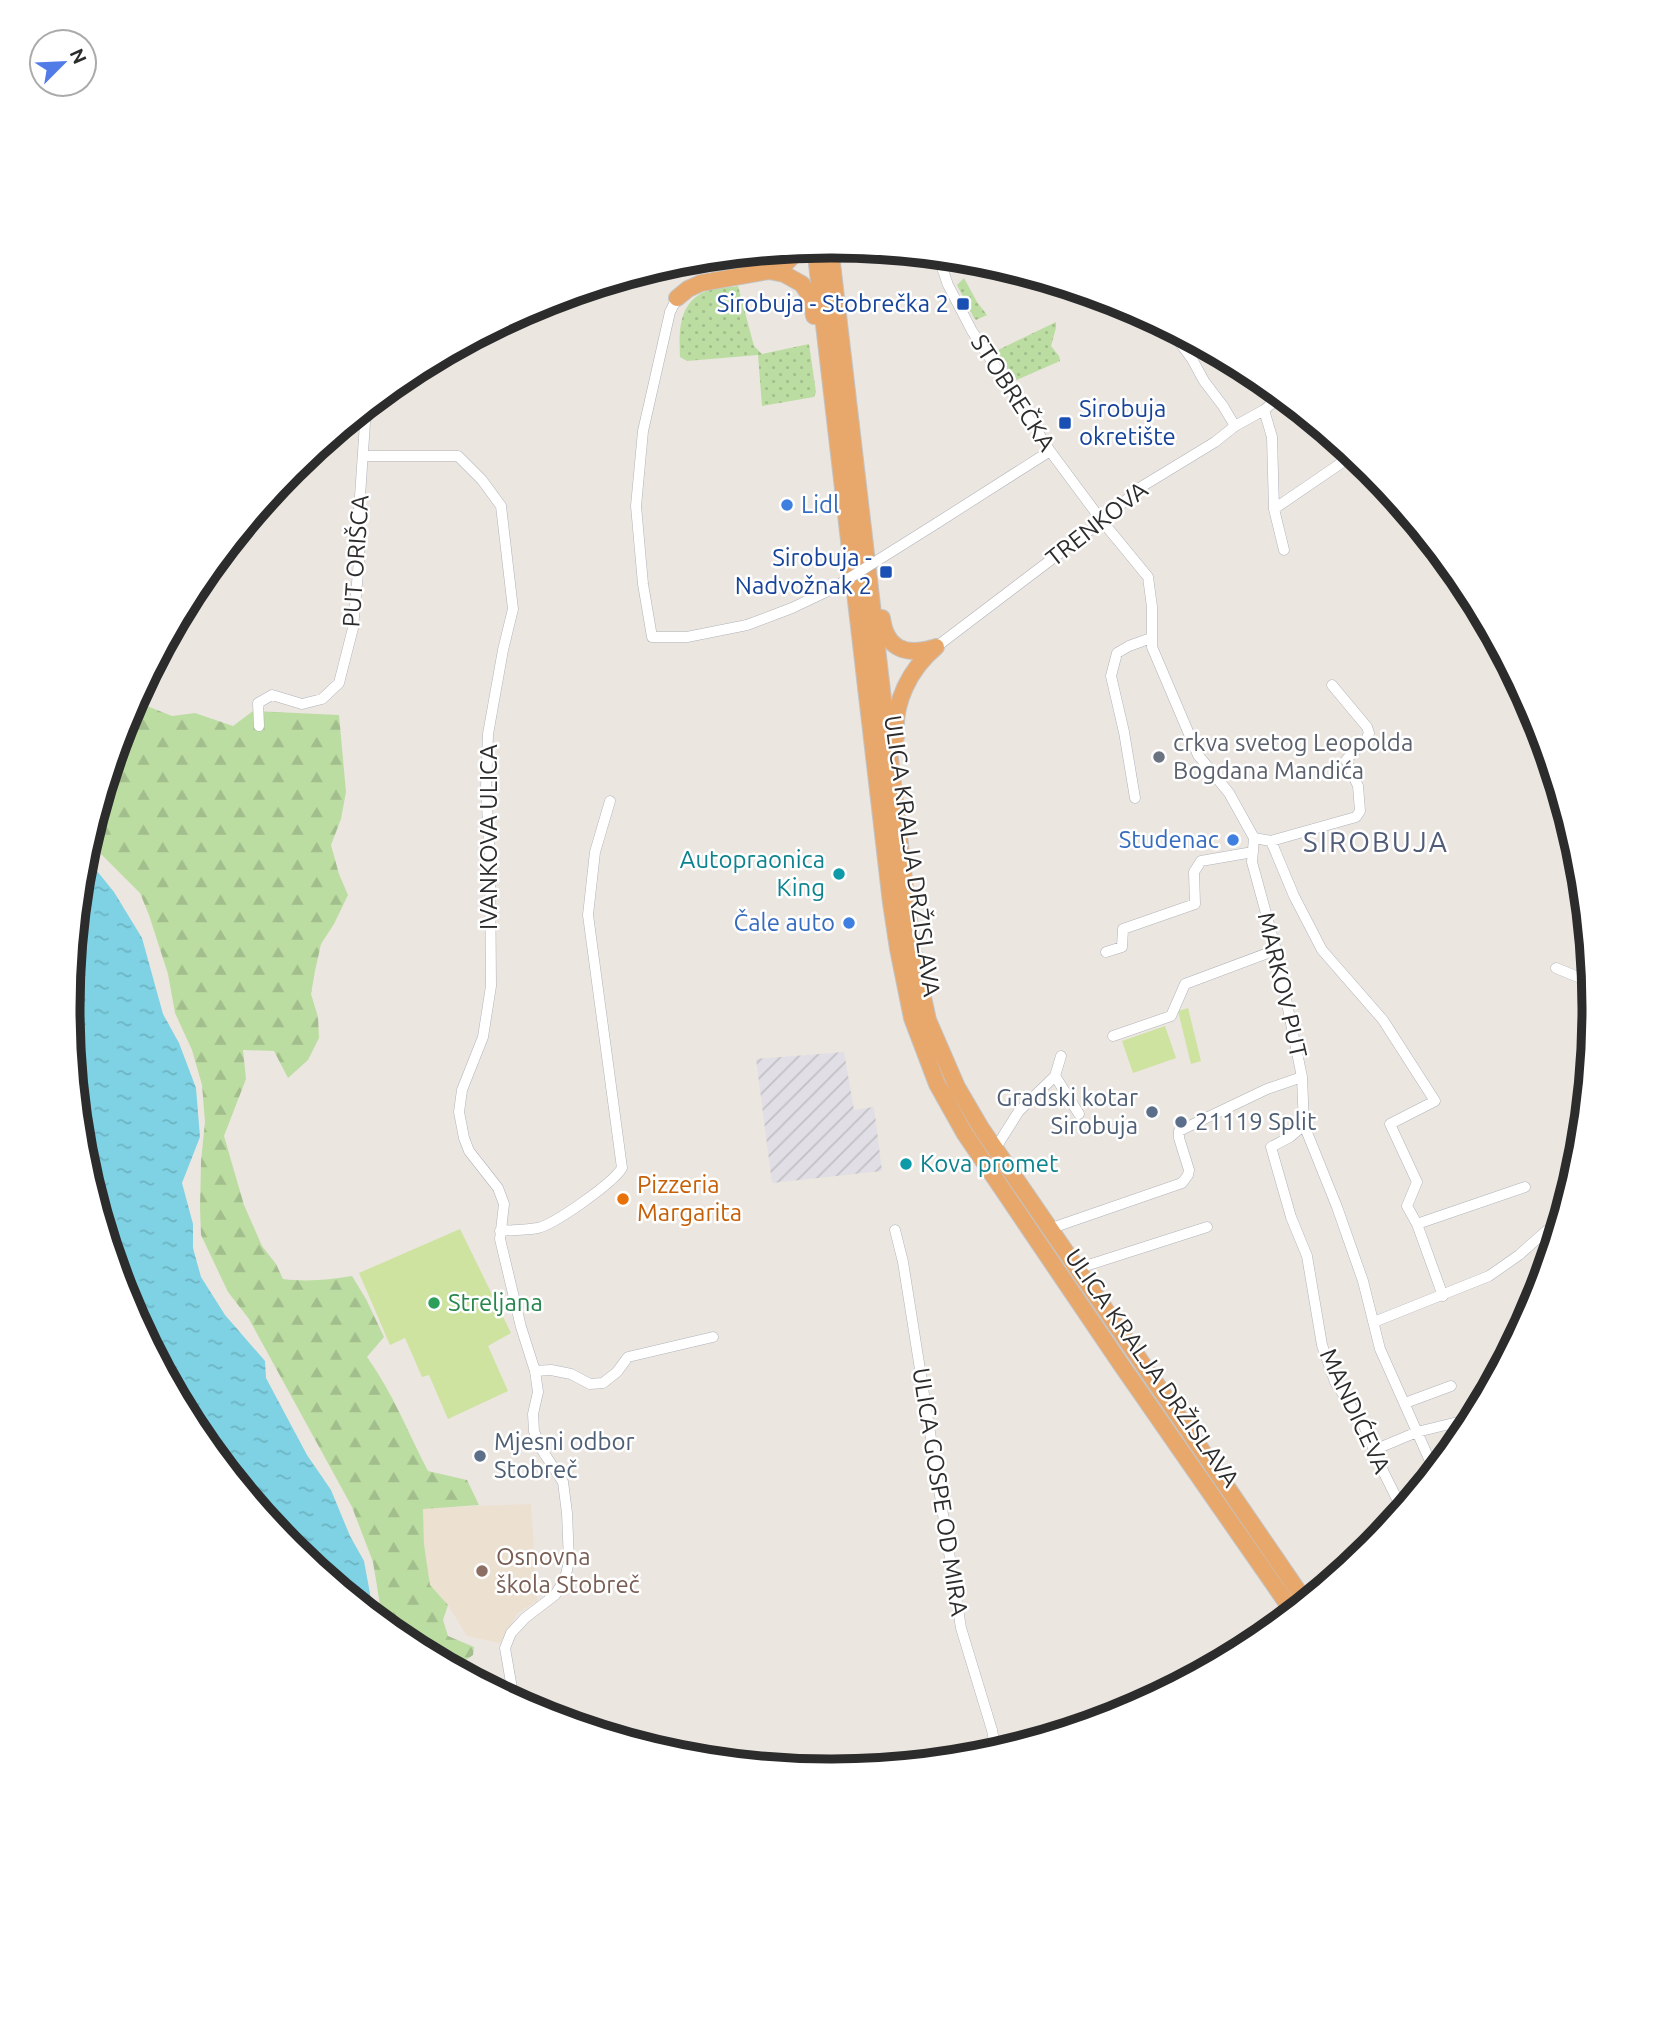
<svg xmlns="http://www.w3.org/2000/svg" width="1662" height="2017" font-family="Ubuntu,sans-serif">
  <defs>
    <pattern id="industrial-furrows" width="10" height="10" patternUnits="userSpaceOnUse" patternTransform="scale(1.75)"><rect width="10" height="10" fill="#e1dfe5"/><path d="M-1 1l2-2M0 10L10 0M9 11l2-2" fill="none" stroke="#c1c0c5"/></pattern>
    <pattern id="grass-dots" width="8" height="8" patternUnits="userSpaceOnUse" patternTransform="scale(1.75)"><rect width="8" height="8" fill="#bcdda2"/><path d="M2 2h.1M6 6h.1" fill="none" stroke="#a2be8c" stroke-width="1.8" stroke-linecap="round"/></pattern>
    <pattern id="forest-firs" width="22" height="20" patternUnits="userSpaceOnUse" patternTransform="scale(1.75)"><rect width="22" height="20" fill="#bcdda2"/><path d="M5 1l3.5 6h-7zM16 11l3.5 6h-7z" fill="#a2be8c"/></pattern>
    <pattern id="water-ripples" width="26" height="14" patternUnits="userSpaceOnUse" patternTransform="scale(1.75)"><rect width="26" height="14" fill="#7ed2e3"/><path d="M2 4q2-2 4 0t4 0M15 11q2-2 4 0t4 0" fill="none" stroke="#6db4c3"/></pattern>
  </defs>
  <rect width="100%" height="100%" fill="#ece6e0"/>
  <path fill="url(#industrial-furrows)" d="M844 1052 854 1110 874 1107 882 1171 772 1183 756 1059Z"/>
  <path fill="#ece0d1" d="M531 1504 537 1601 518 1613 500 1643 467 1636 448 1605 430 1585 424 1544 423 1508Z"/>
  <path fill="url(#grass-dots)" d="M964 278 977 302 987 315 976 320 974 318 957 285Z
    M738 286 754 346 762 354 809 344 816 392 814 397 762 406 758 355 687 361 680 357C679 333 678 304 704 292 714 287 728 288 738 286Z
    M1056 322V328L1051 346 1059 356 1060 361 1014 381 996 351Z"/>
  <path fill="url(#forest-firs)" d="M139 693 147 706 172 716 195 713 233 726 253 711 339 715 346 792 341 819 331 845 339 874 348 895 334 924 321 944 315 971 311 994 318 1017 319 1038 308 1060 288 1078 274 1051 243 1050 246 1079 224 1136 244 1205 262 1246 276 1264 283 1279C307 1282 328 1280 352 1276L366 1299 384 1337 367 1357C393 1393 408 1433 428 1471L467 1480 479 1505 423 1509 424 1544 430 1585 448 1605 443 1620 448 1636 474 1647 473 1655 455 1668 407 1642 383 1623 373 1562 352 1507 249 1319 228 1292 201 1235 200 1209 201 1161 205 1122 202 1085 192 1050 175 1013 168 974 149 915 140 893 98 851 89 839 126 716Z"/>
  <path fill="#cde39f" d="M1188 1008 1201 1061 1191 1064 1178 1011Z
    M1165 1026 1176 1058 1133 1073 1122 1041Z
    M460 1229 511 1333 488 1346 508 1391 448 1419 429 1375 422 1377 405 1338 390 1345 359 1273Z"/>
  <path fill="url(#water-ripples)" d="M84 855 114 892 142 938 163 1014 179 1043 196 1088 200 1137 182 1183 193 1224V1248L201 1277 225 1315 265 1361 266 1378 307 1455 331 1490 350 1536 364 1561 374 1615 291 1548 197 1432 126 1300 83 1157 68 1008Z"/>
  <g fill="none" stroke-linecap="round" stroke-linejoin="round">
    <defs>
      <path id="minor" d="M938 256 948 285 972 331 1050 451 1102 521 1148 577 1152 607V647L1198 755 1229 793 1254 838 1252 862 1276 950 1302 1077 1304 1125 1337 1207 1363 1281 1380 1349 1434 1470
        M677 298 670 312 643 431 636 506 643 584 652 637H687L747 625
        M1152 319V322L1172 332 1192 359 1204 381 1223 406 1235 426
        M1264 410 1272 437 1274 509 1284 550
        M363 456H458L482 480 501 506 513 609 503 650 488 734 486 788 490 859 491 986 483 1037 462 1090 459 1112 464 1138 469 1151 498 1188 504 1204 500 1239 521 1327 535 1371 538 1392 533 1414 534 1431 540 1447 563 1482 567 1513 569 1561 565 1579 555 1595 525 1618 511 1633 505 1648 514 1700
        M1274 509 1353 455
        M937 523 1050 451
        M936 647 1102 521 1141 487 1215 442 1235 426 1264 410 1281 396
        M259 726 258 703 272 695 302 704 322 699 339 683 353 628 359 561V511L366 408
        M1135 798 1124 732 1111 676 1117 653 1129 646 1151 638
        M1254 838 1271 841 1294 896 1322 950 1383 1020 1435 1101 1390 1124 1417 1182 1407 1206 1417 1224 1443 1296
        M1271 841 1356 817 1360 811 1358 786 1346 760 1366 740 1369 733 1367 727 1332 685
        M1106 952 1122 947 1123 929 1195 904 1194 872 1201 861 1253 852
        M1556 968 1578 977 1583 975 1589 965
        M1113 1036 1171 1016 1185 984 1276 950
        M1061 1056 1055 1076 1079 1114
        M1304 1125 1290 1137 1271 1147 1291 1217 1307 1256 1322 1345 1335 1382 1364 1426 1384 1473 1402 1509
        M995 1149 1019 1111 1055 1076
        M1417 1224 1525 1187
        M1049 1229 1182 1183 1188 1175 1189 1170 1179 1138V1131L1267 1089 1302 1077
        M895 1230 903 1262 961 1628 992 1730 996 1752
        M500 1231C512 1230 526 1230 538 1228 555 1224 613 1183 622 1168L588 915 595 852 610 801
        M1076 1269 1207 1227
        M1374 1322 1489 1276 1519 1255 1546 1231
        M535 1371 551 1370 571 1374 590 1384 603 1383 617 1372 628 1357 713 1337
        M1405 1403 1451 1386
        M1374 1450 1417 1432 1458 1422"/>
      <path id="trunk" d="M830 246 912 947 928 1020 957 1087 981 1128 1305 1601
        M815 247 891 903 898 949 912 1018 937 1084 965 1134 1120 1363 1293 1612
        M769 271 787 262 800 249
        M677 298 688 289 701 283 769 271 784 274 802 284 811 298 814 316
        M882 618C886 649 906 656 933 648
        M896 737C893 702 910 669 936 647"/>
    </defs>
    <use href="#minor" stroke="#b0b3bb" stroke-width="11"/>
    <use href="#trunk" stroke="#c4c4c4" stroke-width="18"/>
    <use href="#minor" stroke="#fff" stroke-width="10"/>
    <use href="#trunk" stroke="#e8a86c" stroke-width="16"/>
    <defs>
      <path id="minor-bridge" d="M747 625 792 608 832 589 937 523"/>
    </defs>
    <use href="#minor-bridge" stroke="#b0b3bb" stroke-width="11" stroke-linecap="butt"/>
    <use href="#minor-bridge" stroke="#fff" stroke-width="10"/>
  </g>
  <g fill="#1a4fb4" stroke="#fff" stroke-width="2.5">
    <rect x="956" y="297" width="14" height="14" rx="3.5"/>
    <rect x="1058" y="416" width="14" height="14" rx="3.5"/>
    <rect x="879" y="565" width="14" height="14" rx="3.5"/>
  </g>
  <g fill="#3f7fe0" stroke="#fff" stroke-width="2.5">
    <circle cx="787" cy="505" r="7"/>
    <circle cx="1233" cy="840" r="7"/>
    <circle cx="849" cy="923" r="7"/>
  </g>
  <circle fill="#6b7280" stroke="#fff" stroke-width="2.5" cx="1159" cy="757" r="7"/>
  <g fill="#0f9aa8" stroke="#fff" stroke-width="2.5">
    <circle cx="839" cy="874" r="7"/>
    <circle cx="906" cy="1164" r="7"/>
  </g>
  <g fill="#5c6f8a" stroke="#fff" stroke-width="2.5">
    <circle cx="1152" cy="1112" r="7"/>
    <circle cx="1181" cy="1122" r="7"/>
    <circle cx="480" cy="1456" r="7"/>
  </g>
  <circle fill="#e8710a" stroke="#fff" stroke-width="2.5" cx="623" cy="1199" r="7"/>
  <circle fill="#2e9e5b" stroke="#fff" stroke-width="2.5" cx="434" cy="1303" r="7"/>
  <circle fill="#8d6e63" stroke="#fff" stroke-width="2.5" cx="482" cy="1571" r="7"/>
  <g text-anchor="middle" stroke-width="5" stroke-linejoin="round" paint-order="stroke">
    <g font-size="24" fill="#164399" stroke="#fff" text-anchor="end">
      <text x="949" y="312">Sirobuja - Stobrečka 2</text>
      <text x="1079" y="417" text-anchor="start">Sirobuja<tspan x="1079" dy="28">okretište</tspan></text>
      <text x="872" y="566">Sirobuja -<tspan x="872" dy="28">Nadvožnak 2</tspan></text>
    </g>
    <g font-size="24" fill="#2c2c2c" stroke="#fff">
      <text transform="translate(1013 393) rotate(57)" y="8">STOBREČKA</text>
      <text transform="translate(1097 524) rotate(-38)" y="8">TRENKOVA</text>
      <text transform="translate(356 561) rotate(-86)" y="8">PUT ORIŠCA</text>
      <text transform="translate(489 837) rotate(-90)" y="8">IVANKOVA ULICA</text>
      <text transform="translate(912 856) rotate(82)" y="8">ULICA KRALJA DRŽISLAVA</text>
      <text transform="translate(1282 985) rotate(77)" y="8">MARKOV PUT</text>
      <text transform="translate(1152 1368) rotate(55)" y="8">ULICA KRALJA DRŽISLAVA</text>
      <text transform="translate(1355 1411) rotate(65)" y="8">MANDIĆEVA</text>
      <text transform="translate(940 1492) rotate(81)" y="8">ULICA GOSPE OD MIRA</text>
    </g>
    <g font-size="24" fill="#366cbe" stroke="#fff" text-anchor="end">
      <text x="801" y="513" text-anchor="start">Lidl</text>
      <text x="1219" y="848">Studenac</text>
      <text x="835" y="931">Čale auto</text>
    </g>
    <g font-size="24" fill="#5b616d" stroke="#fff" text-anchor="start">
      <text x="1173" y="751">crkva svetog Leopolda<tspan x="1173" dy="28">Bogdana Mandića</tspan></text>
    </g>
    <g font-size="24" fill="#0d838f" stroke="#fff" text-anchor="end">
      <text x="825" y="868">Autopraonica<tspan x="825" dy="28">King</tspan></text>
      <text x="920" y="1172" text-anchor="start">Kova promet</text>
    </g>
    <g font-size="24" fill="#4e5e75" stroke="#fff" text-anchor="start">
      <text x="1138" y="1106" text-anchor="end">Gradski kotar<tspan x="1138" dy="28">Sirobuja</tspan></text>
      <text x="1195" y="1130">21119 Split</text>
      <text x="494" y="1450">Mjesni odbor<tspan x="494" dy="28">Stobreč</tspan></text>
    </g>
    <g font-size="24" fill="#c56008" stroke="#fff" text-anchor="start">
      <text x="637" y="1193">Pizzeria<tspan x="637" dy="28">Margarita</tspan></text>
    </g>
    <g font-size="24" fill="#27864d" stroke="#fff" text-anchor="start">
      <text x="448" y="1311">Streljana</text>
    </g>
    <g font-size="24" fill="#785e54" stroke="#fff" text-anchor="start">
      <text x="496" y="1565">Osnovna<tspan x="496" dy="28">škola Stobreč</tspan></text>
    </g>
    <g font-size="28" letter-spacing="2" fill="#505c78" stroke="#fff">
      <text x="1376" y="852">SIROBUJA</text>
    </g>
  </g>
  <path d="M0 0H1662V2017H0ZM830 258H832A750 750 0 0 1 1582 1008V1009A750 750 0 0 1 832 1759H830A750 750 0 0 1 80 1009V1008A750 750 0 0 1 830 258Z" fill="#fff" fill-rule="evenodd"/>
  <path fill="none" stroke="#2c2c2c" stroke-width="9" d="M830 258H832A750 750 0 0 1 1582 1008V1009A750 750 0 0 1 832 1759H830A750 750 0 0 1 80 1009V1008A750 750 0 0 1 830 258Z"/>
  <g transform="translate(63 63) rotate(66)"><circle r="33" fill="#ffffff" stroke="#ababab" stroke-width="2"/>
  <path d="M0-5L12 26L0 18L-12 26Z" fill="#517ce8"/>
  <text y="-10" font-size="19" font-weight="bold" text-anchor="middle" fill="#2c2c2c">N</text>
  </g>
</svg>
